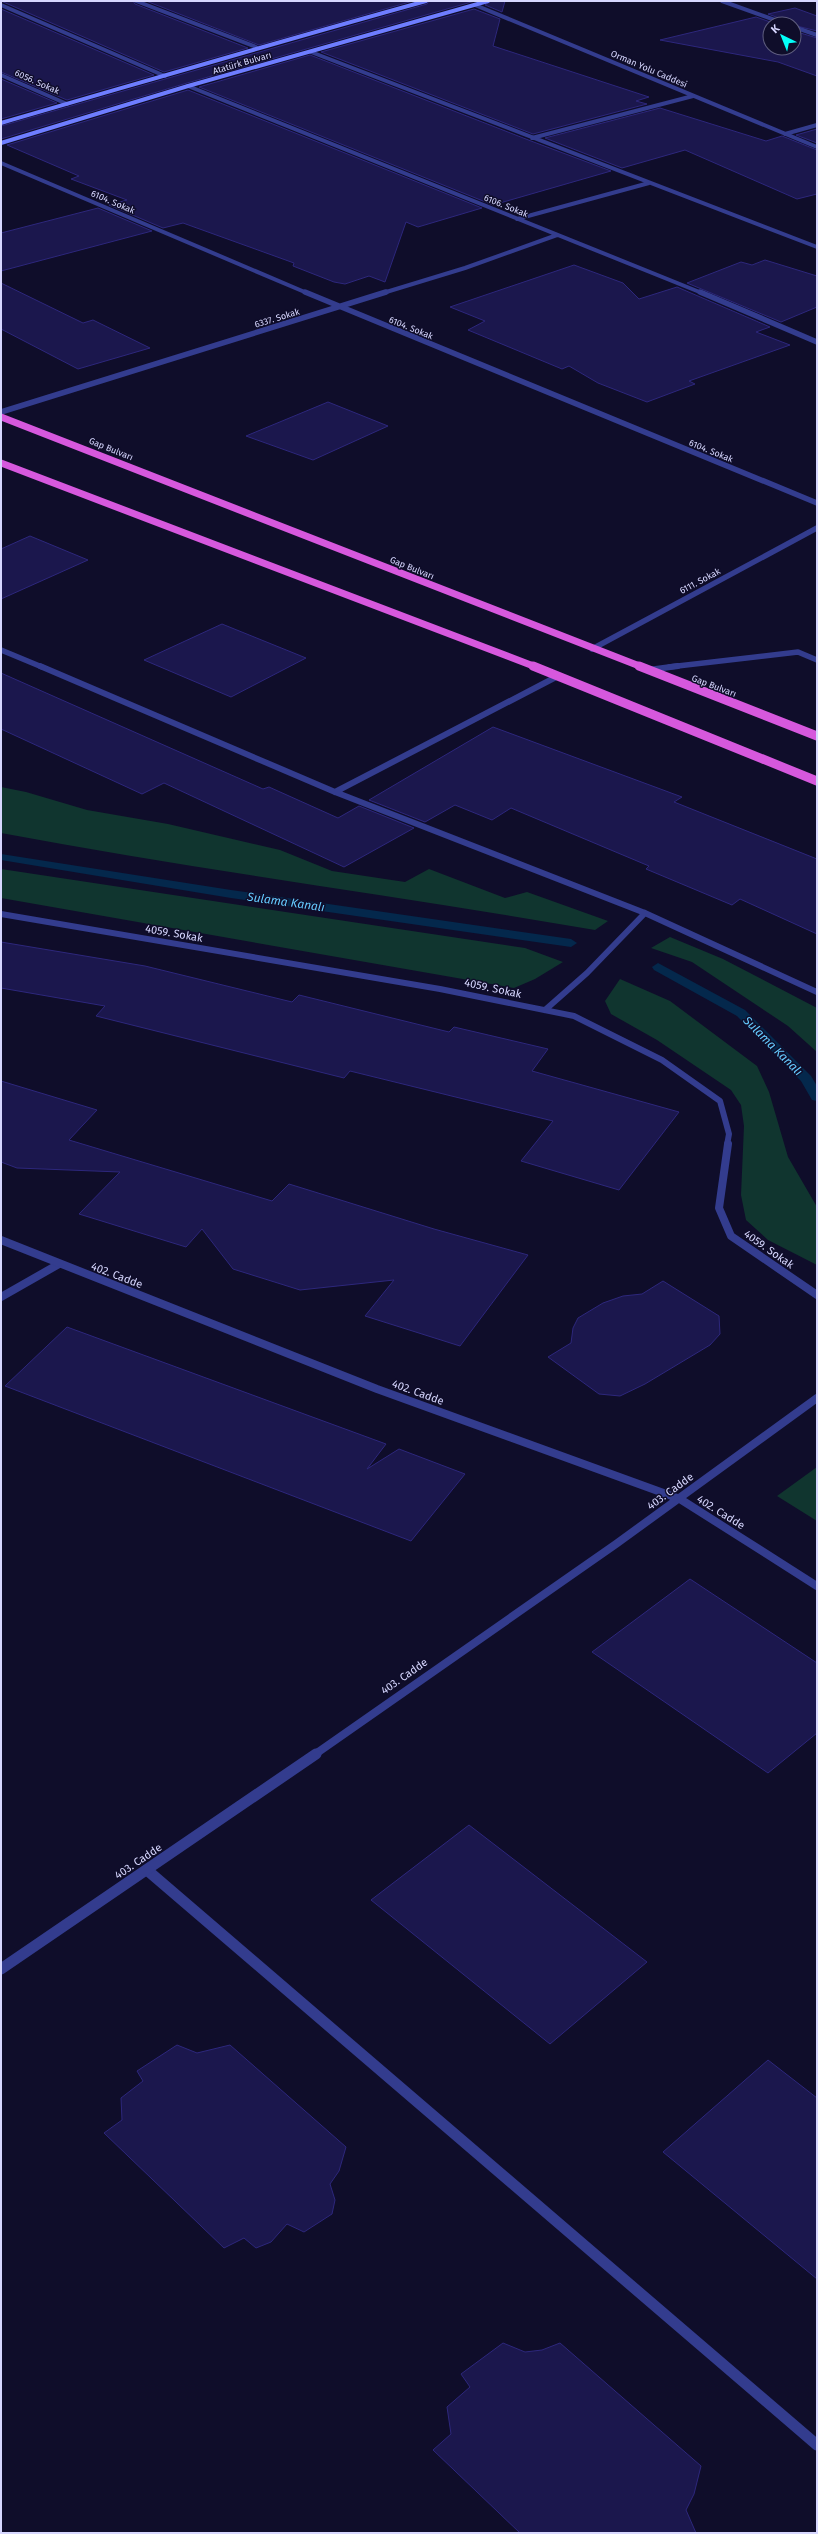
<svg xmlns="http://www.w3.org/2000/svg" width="818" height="2534" font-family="'Fira Sans',sans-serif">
  <rect width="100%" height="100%" fill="#0f0d2a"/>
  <path fill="#10352f" d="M1 787 26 792 87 810 168 824 280 850 332 871 405 882 429 869 505 898 527 892 608 921 595 930C398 896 198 870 1 833Z
    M1 869 525 948 563 962 535 979 514 988 1 898Z
    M670 937 723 959 817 1008V1052L788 1026 692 962 651 948Z
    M620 979 670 1001 757 1066 769 1092 788 1157 817 1207V1265L768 1240 746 1220 741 1195 744 1126 741 1105 731 1090 657 1040 611 1014 605 1001Z
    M817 1467V1521L777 1496Z"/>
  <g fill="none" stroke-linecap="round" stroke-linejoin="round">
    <path fill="#04284c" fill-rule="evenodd" d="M1 854 231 890 571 939 577 943 571 947 231 898 1 860Z
      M658 963 745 1010 811 1076 817 1086V1101L812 1100 801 1081 737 1016 654 970 652 967Z"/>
  </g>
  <path fill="#1b174d" stroke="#2d277c" d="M1 1H133L135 4 248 48 164 72Z
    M146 1H413L259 45Z
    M429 1H475L187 83 1 139V126L427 4Z
    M491 1H505L502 12 485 5Z
    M795 8 817 16V31L789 24 787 21 768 14Z
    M1 9 154 75 67 100 1 72Z
    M474 9 500 19 493 46 649 97 636 101 647 104 533 134 321 52Z
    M756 17 776 24H770V48H794V31L817 38V76L778 62 660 40Z
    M310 55 531 141 611 171 493 205 199 87Z
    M1 79 57 103 1 119Z
    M188 90 482 208 418 227 406 222 385 282 369 276 345 284 334 282 293 266 294 263 183 223 163 228 109 205 127 200 71 179 79 176 7 145Z
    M660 108 766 141 782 136 817 150V194L797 199 685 150 622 168 545 138Z
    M817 129V143L796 135Z
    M98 208 152 231 1 271V233Z
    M765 260 817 276V307L781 322 687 283 741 262 752 265Z
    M574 265 623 283 639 299 677 287 770 327 756 332 790 345 689 381 695 384 647 402 598 383 569 366 562 369 468 330 485 321 450 307Z
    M1 283 83 323 93 320 150 348 78 369 1 329Z
    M328 402 388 426 313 460 246 436Z
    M30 536 88 560 1 599V549Z
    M222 624 306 658 231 697 144 660Z
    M1 673 263 789 269 787 338 818 359 806 414 828 344 867 164 783 142 794 1 729Z
    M493 727 682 797 674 802 817 859V934L740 899 732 905 646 869 649 866 511 808 492 820 455 805 425 822 369 800Z
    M1 942 145 966 292 1002 299 995 449 1032 454 1027 548 1049 532 1071 679 1112 619 1190 521 1161 553 1121 350 1071 344 1078 96 1016 105 1006 1 988Z
    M1 1081 97 1110 69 1140 272 1201 289 1184 434 1229 528 1255 460 1346 365 1316 394 1280 300 1290 233 1269 202 1229 186 1247 79 1214 120 1172 17 1168 1 1162Z
    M663 1281 719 1316 720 1334 710 1345 645 1384 620 1396 599 1394 548 1357 571 1343 573 1328 578 1318 603 1303 623 1296 642 1294Z
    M67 1327 386 1444 367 1469 399 1449 465 1474 411 1541 5 1386Z
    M690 1579 817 1663V1733L768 1773 592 1652Z
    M469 1825 647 1962 550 2044 371 1900Z
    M177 2045 197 2053 230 2045 346 2147 339 2171 330 2184 335 2200 332 2214 304 2232 287 2224 271 2242 256 2248 244 2238 224 2248 104 2133 122 2120 121 2098 143 2081 137 2071Z
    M768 2060 817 2098V2279L663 2152Z
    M503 2343 525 2352 542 2350 560 2343 701 2466 694 2494 686 2510 696 2533H520L433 2450 451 2434 447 2407 470 2387 461 2374Z"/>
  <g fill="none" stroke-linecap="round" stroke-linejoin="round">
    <path stroke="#333c8e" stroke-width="5.5" d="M669 667 798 652 817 660"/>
    <path stroke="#333c8e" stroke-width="6" d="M648 670 678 666"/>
    <path stroke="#333c8e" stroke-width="4" d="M136 1 256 47
      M722 1 786 24
      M1 5 165 76
      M475 5 817 147
      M794 27 817 35
      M311 52 817 247
      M1 75 67 104
      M188 86 702 293
      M785 134 817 125
      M532 138 693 96
      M1 163 307 293
      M517 219 649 183
      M383 293 465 268 557 235"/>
    <path stroke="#333c8e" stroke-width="5.5" d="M305 292 817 503
      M700 292 817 342
      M1 412 386 292
      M592 649 817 528
      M1 650 42 667"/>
    <path stroke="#333c8e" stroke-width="6" d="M40 666 335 792 645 913 817 992
      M335 792 558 676
      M1 914 440 989 574 1016 662 1060 720 1101 729 1134 727 1145
      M545 1010 587 973 645 913"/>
    <path stroke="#333c8e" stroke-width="8" d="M728 1144 719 1208 731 1236 817 1295
      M1 1297 59 1264"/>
    <path stroke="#333c8e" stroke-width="11" d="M147 1870 817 2445"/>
    <path stroke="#333c8e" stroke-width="8" d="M1 1240 377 1389 680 1499 817 1586
      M314 1755 616 1544 817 1398"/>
    <path stroke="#333c8e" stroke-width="11" d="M1 1969 316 1754"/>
    <path stroke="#6e7dff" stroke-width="4" d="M1 123C143 82 284 40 426 1
      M1 143 188 86 488 1"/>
    <path stroke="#d658dd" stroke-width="7" d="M1 417 642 667
      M1 463 536 667"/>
    <path stroke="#d658dd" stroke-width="9" d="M533 666 817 781
      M639 666 817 736"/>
  </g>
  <g text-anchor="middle" stroke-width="3" stroke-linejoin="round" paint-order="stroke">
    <g font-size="9" fill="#d7d7ff" stroke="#0f0d2a">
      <text transform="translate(242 63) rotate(-16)" y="3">Atatürk Bulvarı</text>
      <text transform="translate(649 69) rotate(23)" y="3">Orman Yolu Caddesi</text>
      <text transform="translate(37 82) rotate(24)" y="3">6056. Sokak</text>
      <text transform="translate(113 202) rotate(23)" y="3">6104. Sokak</text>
      <text transform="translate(506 206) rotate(22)" y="3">6106. Sokak</text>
      <text transform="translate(277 318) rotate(-17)" y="3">6337. Sokak</text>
      <text transform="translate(411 328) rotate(22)" y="3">6104. Sokak</text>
      <text transform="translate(111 449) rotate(22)" y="3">Gap Bulvarı</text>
      <text transform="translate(711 451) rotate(22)" y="3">6104. Sokak</text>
      <text transform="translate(412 568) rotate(22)" y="3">Gap Bulvarı</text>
      <text transform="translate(700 581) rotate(-28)" y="3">6111. Sokak</text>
      <text transform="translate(714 686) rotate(21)" y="3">Gap Bulvarı</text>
    </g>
    <g font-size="11" fill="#d7d7ff" stroke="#0f0d2a">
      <text transform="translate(174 933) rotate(10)" y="4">4059. Sokak</text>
      <text transform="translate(493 988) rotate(12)" y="4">4059. Sokak</text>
      <text transform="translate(769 1249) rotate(35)" y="4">4059. Sokak</text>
      <text transform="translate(117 1275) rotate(21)" y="4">402. Cadde</text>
      <text transform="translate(418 1392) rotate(20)" y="4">402. Cadde</text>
      <text transform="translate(670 1491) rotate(-36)" y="4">403. Cadde</text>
      <text transform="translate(721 1512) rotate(32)" y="4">402. Cadde</text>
      <text transform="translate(404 1676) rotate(-35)" y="4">403. Cadde</text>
      <text transform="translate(138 1861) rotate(-34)" y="4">403. Cadde</text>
    </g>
    <g font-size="12" font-style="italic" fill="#65cbff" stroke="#0f0d2a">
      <text transform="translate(286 902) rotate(8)" y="4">Sulama Kanalı</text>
      <text transform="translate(773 1046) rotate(45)" y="4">Sulama Kanalı</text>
    </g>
  </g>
  <rect width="818" height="2534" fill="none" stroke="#d7d7ff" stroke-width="4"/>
  <g transform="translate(782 36) rotate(317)"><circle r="19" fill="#0f0d2a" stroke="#5f5e7f"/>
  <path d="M0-3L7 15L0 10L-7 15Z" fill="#03fff8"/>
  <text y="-6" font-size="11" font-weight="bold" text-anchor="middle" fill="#d7d7ff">K</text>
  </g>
</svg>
